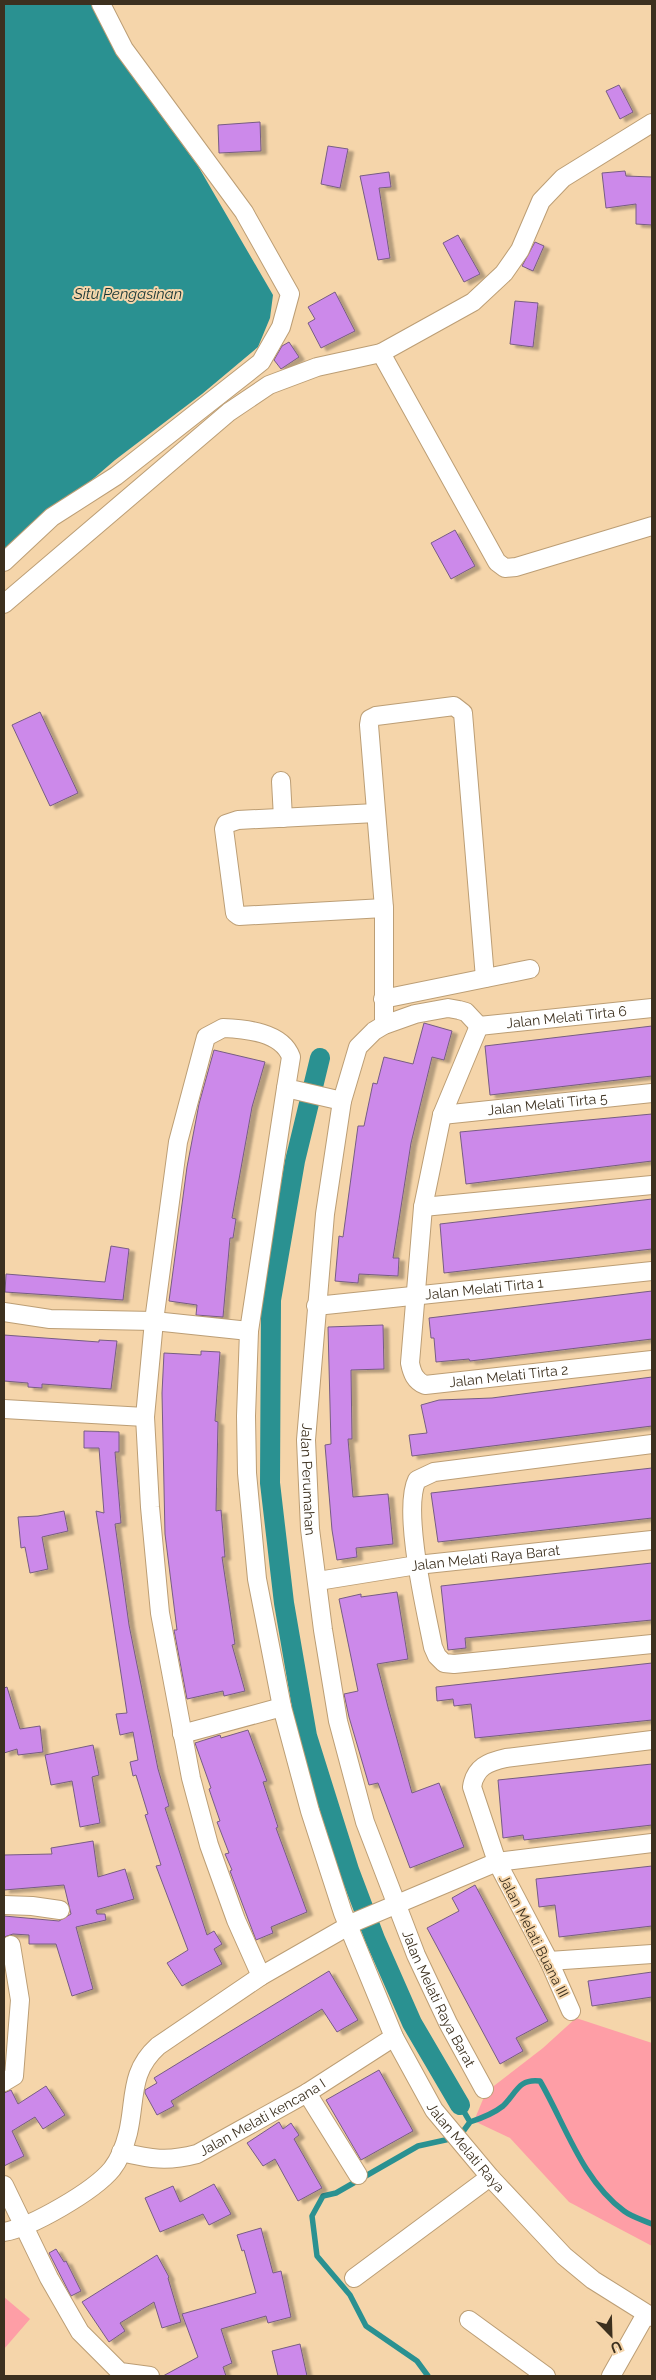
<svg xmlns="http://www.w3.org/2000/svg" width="656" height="2380" font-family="Raleway,sans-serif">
  <defs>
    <filter id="shadow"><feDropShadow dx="5.5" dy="3" stdDeviation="1" flood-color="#0004"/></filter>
  </defs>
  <rect width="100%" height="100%" fill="#f5d5aa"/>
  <path fill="#fe9ea6" d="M576 2018 652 2043V2246L569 2202 510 2138 474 2121 486 2092 543 2048Z
    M4 2297 30 2319 4 2349Z"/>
  <path fill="#2a9191" d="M4 4H92L127 69 198 166 273 295 270 318 258 347 202 394 115 460 4 556Z"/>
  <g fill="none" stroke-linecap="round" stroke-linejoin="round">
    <path stroke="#2a9191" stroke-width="5.5" d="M460 2105 470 2122C482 2118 493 2114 503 2106 516 2094 518 2078 540 2081 565 2124 582 2180 624 2211 632 2217 643 2220 652 2224
      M428 2376 417 2361 366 2326 350 2295 317 2256 312 2216 323 2196 336 2193 418 2146 459 2137 470 2122"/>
    <path stroke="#2a9191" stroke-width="20" d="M320 1058 295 1161 271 1300 270 1483 284 1603 307 1736 349 1870 375 1939 412 2023 460 2105"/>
  </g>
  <path fill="#cc89ea" stroke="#775d83" filter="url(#shadow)" d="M619 85 633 112 620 119 606 91Z
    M260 122 261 151 219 153 218 125Z
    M328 146 348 149 340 188 321 184Z
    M625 171 626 176 652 177V225L636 224V204L606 208 602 173Z
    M389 172 391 187 379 188 390 258 378 260 360 176Z
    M458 235 480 274 464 282 443 243Z
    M535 242 544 246 533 271 522 266Z
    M335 292 355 331 321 348 308 323 315 319 308 307Z
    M515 301 538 303 533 347 510 344Z
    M289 342 299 357 281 369 274 360 282 346Z
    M455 530 475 566 451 579 431 543Z
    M40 712 78 793 50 806 12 725Z
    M424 1023 452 1031 444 1060 432 1057 411 1143 393 1258H399L398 1276 359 1274 358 1283 335 1281 339 1236 343 1237 358 1126H364L373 1083 377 1084 384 1057 413 1064Z
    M652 1026V1076L490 1095 485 1046Z
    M214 1050 265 1062 252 1107 232 1218 236 1219 233 1238H230L223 1317 196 1315 197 1305 169 1301 187 1167 199 1104Z
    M652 1114V1161L466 1184 460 1132Z
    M652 1199V1249L444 1273 440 1224Z
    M111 1246 129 1249 123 1300 5 1292 6 1274 105 1282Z
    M652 1291V1339L470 1361 469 1359 436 1362 434 1338H431L429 1318Z
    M383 1325 384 1369 351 1370 352 1439H348L353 1497 388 1494 393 1544 356 1548 357 1557 337 1560 332 1530 325 1445 331 1444 328 1327Z
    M4 1335 99 1342V1340L117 1341 111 1389 42 1384V1388L28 1387V1383L4 1381Z
    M201 1351 220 1352 215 1421 218 1422 216 1511 221 1510 225 1557H222L235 1644 232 1645 245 1691 224 1696 223 1691 187 1699 174 1630H177L165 1534 162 1393 164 1353 201 1355Z
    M652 1377V1426L412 1456 409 1435 427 1433 421 1405 439 1400 492 1398Z
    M84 1431 119 1432V1452H115L121 1523 115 1524 129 1625 158 1769 169 1806 165 1808 207 1935 214 1931 222 1944 214 1949 222 1964 182 1986 167 1963 188 1950 156 1866 161 1865 145 1815 148 1814 136 1775 133 1776 130 1762 138 1760 133 1732 120 1735 116 1714 127 1713 96 1511 104 1513 99 1448H84Z
    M652 1468V1518L438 1542 431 1493Z
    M64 1511 68 1531 42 1537 48 1569 30 1573 25 1547 21 1548 18 1517 38 1516Z
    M652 1563V1620L465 1638 466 1648 448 1650 441 1586Z
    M397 1592 408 1659 377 1664 388 1707 412 1793 439 1783 464 1847 410 1868 378 1783 369 1785 349 1717 344 1694 358 1691 339 1599 361 1594V1597Z
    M652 1663V1720L475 1738 471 1704 454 1706 453 1699 437 1701 436 1687Z
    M7 1687 20 1729 40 1726 43 1752 18 1755 17 1749 4 1753V1688Z
    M248 1730 267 1781 263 1782 278 1827 276 1828 307 1912 271 1927 273 1933 256 1940 230 1871 232 1870 225 1854 229 1853 217 1822 220 1821 209 1789 211 1788 195 1743 220 1735 221 1738Z
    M93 1745 99 1775 92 1777 100 1823 80 1827 72 1781 51 1785 45 1755Z
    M652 1764V1825L524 1840 523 1835 503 1838 498 1780Z
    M93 1841 98 1877 125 1869 134 1899 96 1910 97 1914H105L106 1920 76 1927 93 1989 72 1996 56 1944H29V1935L13 1934 4 1937V1916L59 1921 71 1914 64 1885 4 1890V1855L52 1854 51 1848Z
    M652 1866V1926L559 1937 555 1905 539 1907 536 1879Z
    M475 1885 548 2021 516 2038 523 2051 500 2064 427 1928 459 1911 452 1898Z
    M329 1971 358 2020 337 2032 322 2009 171 2101 174 2106 157 2115 145 2093V2090L157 2083 154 2078Z
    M652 1972V1997L592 2006 588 1981Z
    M379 2070 413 2131 361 2160 326 2100Z
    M46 2086 65 2115 43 2129 35 2117 12 2131 24 2156 4 2166V2093L11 2090 18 2104Z
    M279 2122 283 2129 291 2123 299 2135 294 2139 322 2188 298 2201 275 2159 263 2166 247 2143Z
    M214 2184 231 2214 209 2225 203 2214 160 2232 145 2198 173 2186 180 2202Z
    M261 2228 273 2273 281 2271 291 2317 268 2323 266 2316 221 2329 232 2363 223 2367 226 2376H163L198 2357 182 2314 256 2293 244 2250 242 2251 237 2235Z
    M56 2249 64 2262 66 2261 81 2291 71 2296 49 2253Z
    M157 2255 169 2277 168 2278 181 2322 162 2328 154 2302 120 2323 125 2331 109 2342 82 2302Z
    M300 2344 307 2376H278L272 2351Z"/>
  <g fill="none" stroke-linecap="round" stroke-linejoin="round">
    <defs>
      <g id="street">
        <path d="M381 353 497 562 505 568 516 567 652 526"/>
        <path d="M4 562 52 517 116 476 261 362 281 327 290 294 244 212 124 49 101 4"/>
        <path d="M4 604 229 412 269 385 317 367 381 353 473 302 504 273 520 250 541 201 563 178 652 123"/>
        <path d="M281 781 283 818"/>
        <path d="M376 813 238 820 226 824 224 829 235 913 239 916 384 908"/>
        <path d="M383 999 530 969"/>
        <path d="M384 1025V908L369 725 370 719 376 716 454 706 463 713 485 978"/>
        <path id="s1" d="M479 1026 466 1012 459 1010 448 1008 415 1014 384 1025 374 1031 358 1047 342 1101 325 1214 306 1440 310 1529 323 1630 338 1721 365 1822 416 1955 448 2023 484 2089"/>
        <path id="s2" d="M479 1026 442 1115 423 1207 410 1363C412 1373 415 1381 425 1385L652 1360"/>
        <path id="s3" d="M479 1026 652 1008"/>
        <path id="s4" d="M286 1088 249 1331 246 1416 247 1473 257 1579 282 1707 310 1811 343 1913 394 2037 434 2110 490 2177 564 2256 593 2280 652 2317"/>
        <path id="s5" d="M442 1115 652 1093"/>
        <path d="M423 1207 652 1185"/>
        <path id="s6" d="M316 1306 652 1271"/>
        <path d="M4 1312 50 1319 154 1321 249 1331"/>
        <path d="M4 1409 145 1417"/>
        <path d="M652 1444 434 1472 417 1480C402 1510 426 1611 433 1647L437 1656 444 1663 454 1664 652 1644"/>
        <path id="s7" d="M318 1581 417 1565 652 1540"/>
        <path d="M182 1734 282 1707"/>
        <path d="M4 1905 32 1906 60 1910"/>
        <path d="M549 1961 652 1954"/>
        <path d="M261 1976 236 1920 209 1845 191 1778 160 1613 150 1507 145 1417 154 1321 178 1142 206 1037 223 1028C246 1029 282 1032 291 1057L286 1088 342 1101"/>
        <path d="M571 2011 549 1961 497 1862 472 1787C475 1767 488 1762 506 1758L652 1740"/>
        <path d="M4 2082 14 2076 20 2000 11 1945"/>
        <path d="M307 2093 358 2175"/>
        <path id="s8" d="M121 2152C151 2159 167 2162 197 2154L307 2093 394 2037"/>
        <path d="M4 2185 49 2278 80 2332 120 2372 150 2376"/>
        <path d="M4 2232C32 2227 94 2191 112 2169 119 2160 125 2145 128 2133 136 2099 129 2072 158 2046L261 1976 357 1921 497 1862 652 1843"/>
        <path d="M354 2278 490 2177"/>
        <path d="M469 2320 546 2376"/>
        <path d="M611 2376 646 2314"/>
      </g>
    </defs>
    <use href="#street" stroke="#bc9e75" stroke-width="20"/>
    <use href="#street" stroke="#fff" stroke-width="18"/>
  </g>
  <g text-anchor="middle" stroke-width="4" stroke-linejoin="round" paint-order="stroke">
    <g font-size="14" fill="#3c301f" stroke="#f5d5aa">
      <text dy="5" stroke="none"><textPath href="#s3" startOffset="88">Jalan Melati Tirta 6</textPath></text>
      <text dy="5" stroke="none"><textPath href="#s5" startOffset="106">Jalan Melati Tirta 5</textPath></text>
      <text dy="5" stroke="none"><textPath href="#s6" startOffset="169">Jalan Melati Tirta 1</textPath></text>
      <text dy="5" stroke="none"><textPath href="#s2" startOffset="459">Jalan Melati Tirta 2</textPath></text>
      <text dy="5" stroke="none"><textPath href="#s1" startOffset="575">Jalan Perumahan</textPath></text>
      <text dy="5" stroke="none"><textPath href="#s7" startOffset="169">Jalan Melati Raya Barat</textPath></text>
      <text transform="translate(534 1936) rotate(63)" y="5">Jalan Melati Buana III</text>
      <text dy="5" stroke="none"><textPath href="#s1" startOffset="1115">Jalan Melati Raya Barat</textPath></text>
      <text dy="5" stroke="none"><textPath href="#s8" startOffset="152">Jalan Melati kencana I</textPath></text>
      <text dy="5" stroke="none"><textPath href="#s4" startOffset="1106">Jalan Melati Raya</textPath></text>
    </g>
    <g font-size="15" font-style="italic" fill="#163434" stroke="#f5d5aa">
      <text x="128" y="299">Situ Pengasinan</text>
    </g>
  </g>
  <rect width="656" height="2380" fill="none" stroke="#3c301f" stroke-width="10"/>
  <g transform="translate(611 2335) rotate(157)" stroke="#f5d5aa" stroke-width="4" paint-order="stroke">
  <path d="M0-4L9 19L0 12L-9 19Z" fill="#3c301f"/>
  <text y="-8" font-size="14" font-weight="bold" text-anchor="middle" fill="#3c301f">U</text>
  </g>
</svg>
